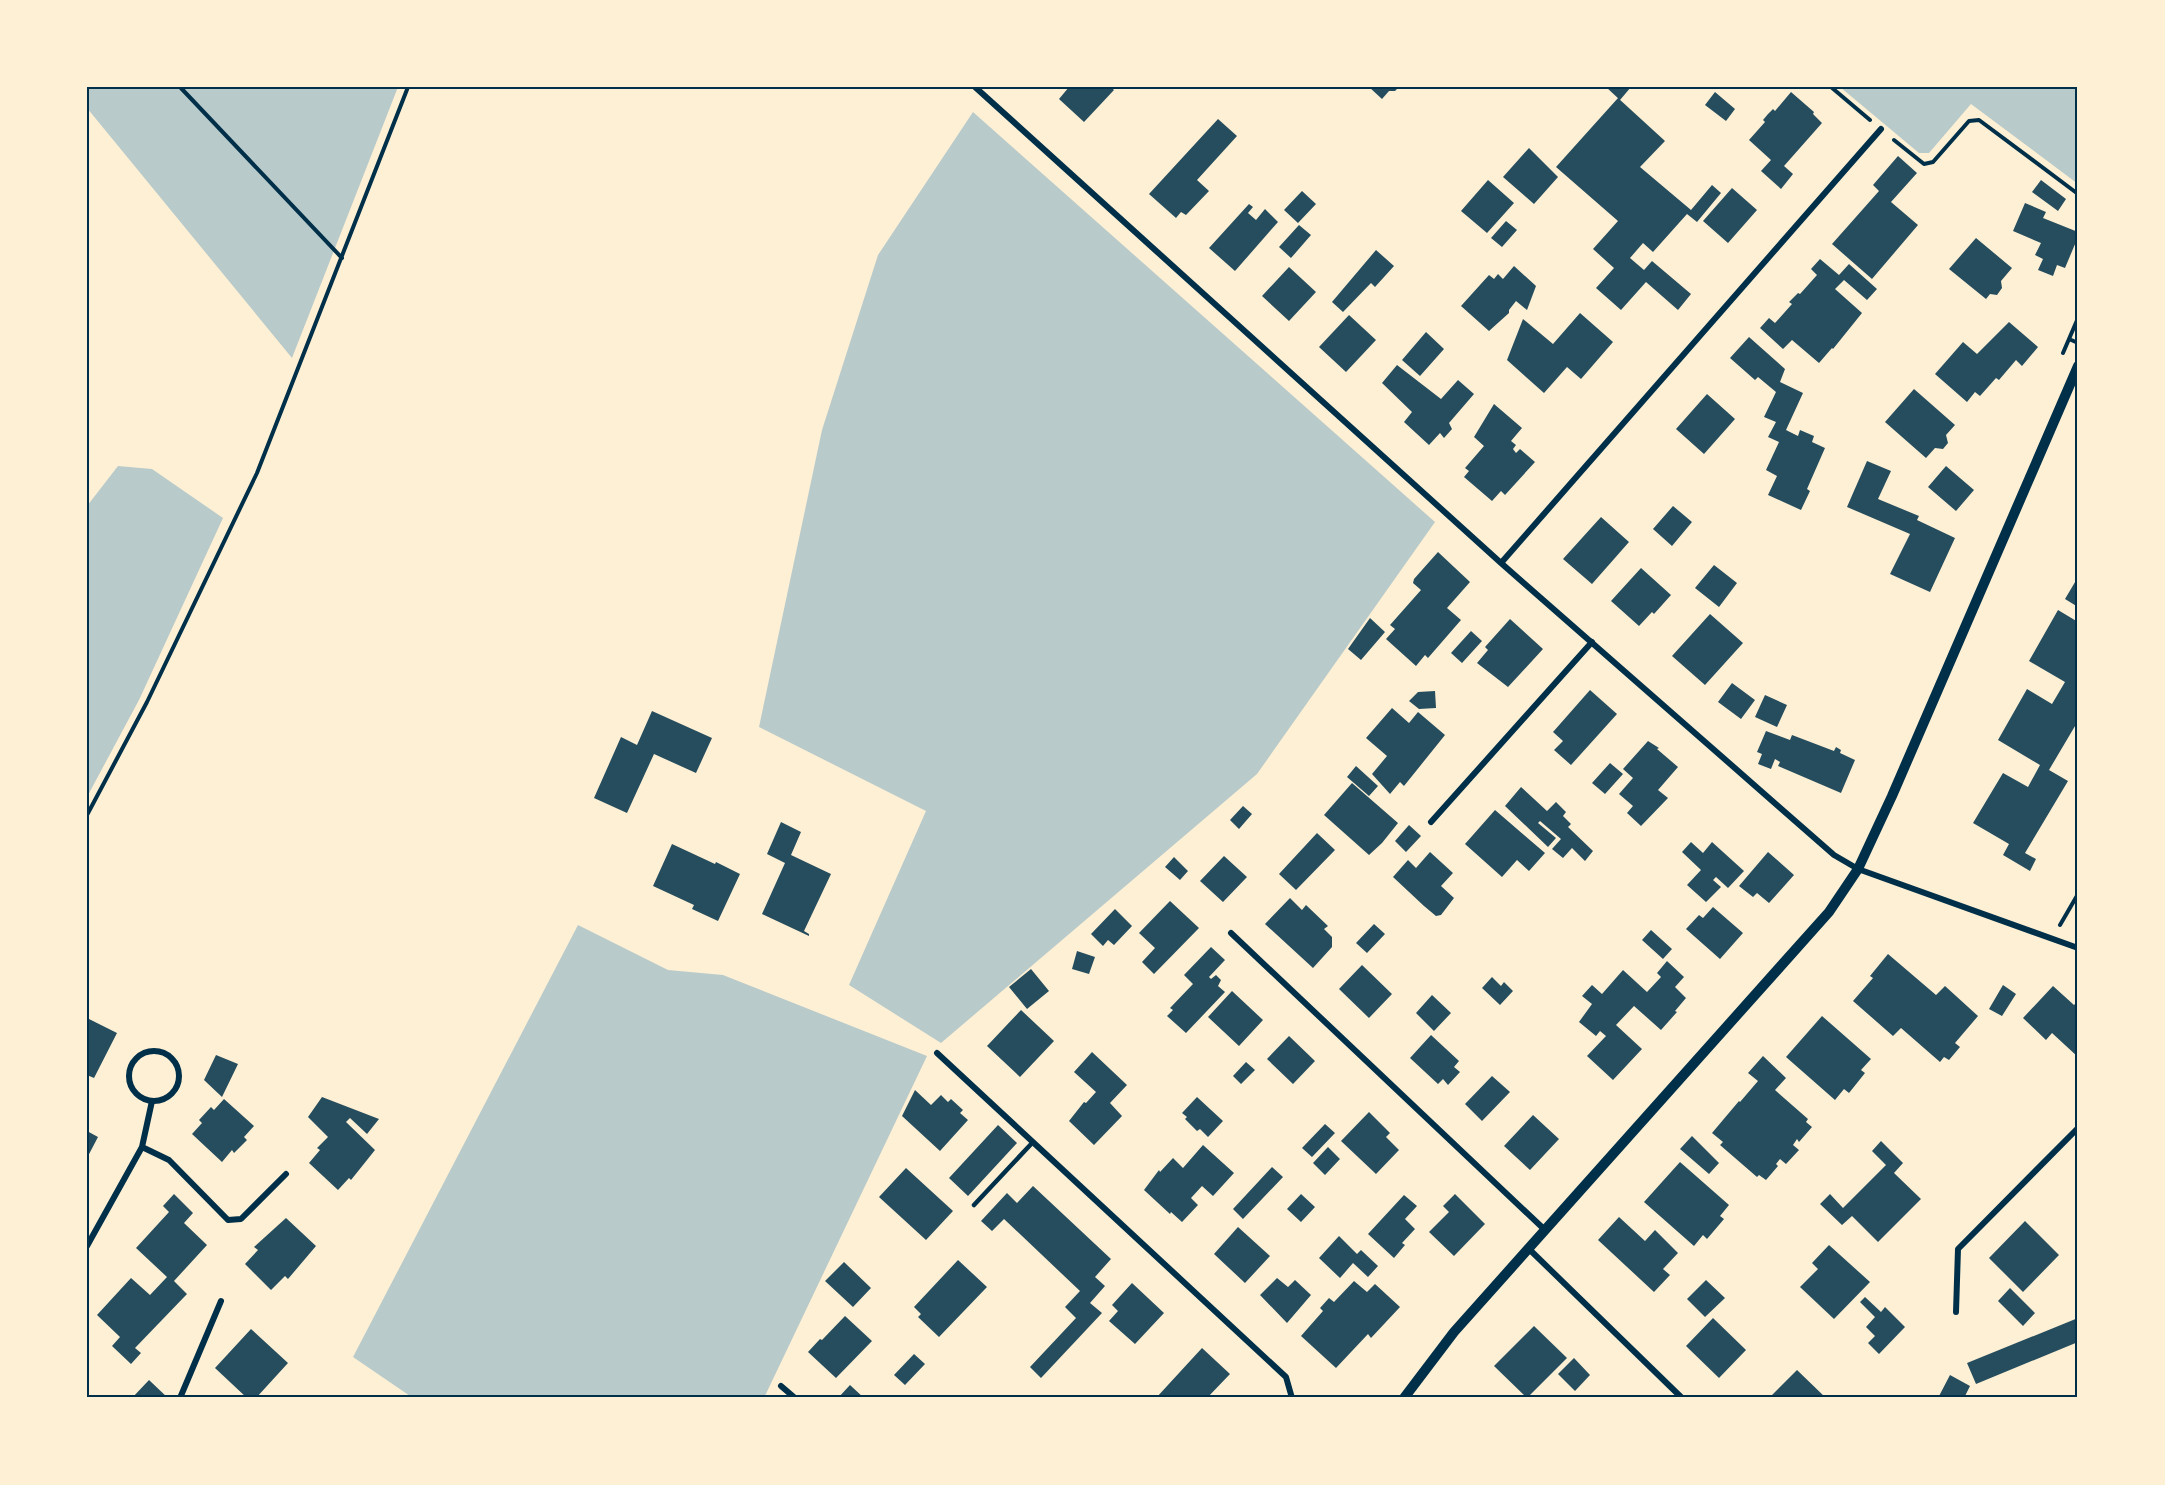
<svg xmlns="http://www.w3.org/2000/svg" width="2165" height="1485" font-family="Raleway,sans-serif">
  <rect width="100%" height="100%" fill="#fdf0d5"/>
  <path fill="#b9caca" d="M87 87H398L292 358 87 108Z
    M1840 87H2078V184L1971 104 1929 153H1919Z
    M973 112 1435 522 1257 774 941 1043 849 985 926 811 759 727 822 430 878 255Z
    M118 466 152 469 223 518 139 700 87 797V506Z
    M578 925 668 970 723 975 927 1056 764 1398H413L353 1357Z"/>
  <path fill="#264d5e" d="M1069 87H1111L1114 90 1084 122 1059 99Z
    M1369 87H1399L1395 91H1389L1382 99Z
    M1606 87H1631L1620 100Z
    M1715 92 1735 109 1726 121 1705 105Z
    M1791 92 1814 112 1813 114 1822 123 1784 166 1793 174 1781 189 1761 171 1771 160 1749 140 1765 122 1763 120 1768 114 1773 109 1775 111Z
    M1618 98 1665 141 1640 167 1691 210 1712 185 1721 193 1697 222 1687 214 1653 252 1643 243 1630 258 1644 270 1652 261 1691 294 1678 310 1646 282 1621 310 1596 288 1614 268 1593 249 1618 221 1556 167Z
    M1218 119 1237 136 1197 180 1209 191 1186 215 1181 212 1176 218 1149 194Z
    M1529 148 1558 177 1534 204 1503 177Z
    M1898 156 1917 173 1891 202 1918 225 1872 279 1832 244 1879 191 1873 185Z
    M1488 180 1514 203 1487 233 1461 211Z
    M2041 180 2066 199 2058 211 2032 192Z
    M1732 188 1757 210 1728 243 1703 221Z
    M1302 191 1316 204 1298 223 1284 210Z
    M2025 203 2046 212 2043 218 2078 232V237L2065 268 2057 265 2053 276 2038 270 2043 259 2035 255 2041 243 2013 231Z
    M1249 204 1253 207 1248 213 1256 220 1265 209 1278 222 1235 271 1209 248Z
    M1506 221 1517 230 1502 247 1491 238Z
    M1299 225 1311 235 1291 258 1279 247Z
    M1976 238 2012 268 2001 281 2002 288 1997 295 1990 294 1986 299 1949 269Z
    M1376 250 1394 266 1375 287 1371 283 1343 312 1332 302Z
    M1820 259 1839 275 1849 264 1877 289 1867 300 1844 280 1835 289 1862 313 1833 349 1832 348 1819 363 1792 340 1783 349 1760 328 1769 318 1775 323 1792 304 1789 302 1798 293 1800 294 1817 275 1811 269Z
    M1514 266 1536 286 1527 310 1516 301 1509 310V313L1489 331 1461 306 1489 275 1494 279 1498 274 1503 279Z
    M1289 267 1316 292 1289 321 1262 296Z
    M1580 313 1613 342 1581 379 1567 367 1544 393 1507 360 1523 319 1553 344Z
    M1349 315 1376 340 1346 372 1319 347Z
    M2009 322 2038 347 2022 366 2016 360 1999 380 1996 378 1980 396 1975 392 1967 402 1935 374 1963 342 1977 354Z
    M1426 332 1444 349 1420 376 1402 360Z
    M1749 337 1785 369 1780 382 1803 393 1786 430 1798 436 1800 430 1814 436 1812 442 1825 448 1807 489 1810 491 1801 510 1768 495 1777 476 1766 470 1779 442 1768 437 1776 422 1764 417 1776 392 1758 377 1755 380 1730 358Z
    M1397 365 1441 399 1458 380 1474 394 1449 423 1452 429 1444 438 1440 433 1429 445 1404 422 1412 412 1382 383Z
    M1914 389 1955 425 1946 435 1948 443 1943 449 1935 448 1926 458 1885 422Z
    M1707 394 1735 419 1704 454 1676 429Z
    M1494 404 1522 428 1511 441 1516 445 1513 449 1516 453 1520 449 1535 462 1505 495 1501 491 1492 501 1464 477 1469 471 1465 468 1484 446 1474 437Z
    M1867 461 1891 471 1878 499 1919 516 1917 520 1955 538 1930 592 1890 574 1910 534 1847 507Z
    M1946 466 1974 490 1956 511 1928 487Z
    M1673 506 1692 522 1672 546 1653 529Z
    M1601 517 1629 542 1592 584 1563 559Z
    M1438 552 1470 582 1447 608 1461 620 1428 658 1425 655 1416 666 1386 639 1395 629 1390 625 1421 590 1413 583 1414 579Z
    M1714 565 1737 583 1719 607 1695 588Z
    M1641 568 1671 595 1654 614 1652 612 1639 626 1611 601Z
    M2078 577V607L2065 599Z
    M2058 610 2078 622V721L2049 770 2068 781 2025 853 2036 859 2030 871 2003 855 2009 844 1973 823 2003 773 2028 787 2040 765 1998 740 2027 689 2052 704 2065 682 2029 661Z
    M1710 614 1743 643 1705 685 1672 656Z
    M1370 618 1385 632 1361 660 1348 649Z
    M1510 619 1543 649 1508 687 1477 663 1488 650 1485 647Z
    M1471 631 1482 641 1462 663 1451 653Z
    M1732 683 1755 700 1741 719 1718 702Z
    M1590 690 1617 714 1571 765 1554 750 1563 741 1553 732Z
    M1435 691 1436 708 1419 709 1409 701 1418 692Z
    M1765 695 1787 705 1777 727 1755 717Z
    M1392 708 1409 723 1418 712 1445 735 1404 786 1400 782 1390 794 1372 774 1387 756 1366 738Z
    M652 711 712 738 696 773 654 754 627 813 594 798 621 737 637 745Z
    M1766 731 1790 740 1792 735 1834 751 1836 747 1841 750 1840 753 1855 760 1841 793 1778 766 1780 762 1775 759 1771 769 1758 764 1762 754 1757 752Z
    M1648 741 1659 748 1657 749 1678 767 1658 790 1668 798 1641 826 1627 813 1633 806 1619 794 1633 778 1623 769Z
    M1610 763 1623 774 1605 794 1592 783Z
    M1356 766 1378 786 1369 796 1347 777Z
    M1352 783 1398 823 1382 843 1369 855 1324 815Z
    M1521 787 1547 811 1556 802 1566 812 1563 816 1571 824 1568 827 1593 851 1585 861 1572 848 1563 858 1552 849 1561 839 1540 821 1538 823 1556 838 1548 847 1505 806Z
    M1243 806 1252 814 1239 829 1230 820Z
    M1495 810 1545 853 1529 871 1517 860 1502 877 1465 844Z
    M781 822 801 832 791 855 831 874 804 931 809 934V936L762 914 785 863 767 854Z
    M1409 825 1421 836 1406 852 1395 841Z
    M1317 833 1335 850 1296 890 1279 874Z
    M1691 842 1703 853 1712 842 1744 871 1728 888 1716 877 1713 880 1721 887 1706 902 1687 885 1701 870 1682 852Z
    M672 844 715 864 716 862 740 874 718 921 692 909 694 905 653 886Z
    M1430 852 1453 873 1441 886 1454 898 1441 915 1436 916 1424 906 1393 877 1408 860 1416 868Z
    M1768 852 1794 875 1769 903 1757 893 1753 897 1739 886Z
    M1224 856 1247 877 1223 902 1200 881Z
    M1174 857 1188 871 1180 880 1165 867Z
    M1290 898 1302 910 1306 905 1328 926 1324 929 1332 937V947L1313 968 1265 924Z
    M1170 901 1199 928 1154 974 1142 962 1155 948 1139 933Z
    M1713 907 1743 933 1720 959 1686 929 1699 915 1703 918Z
    M1115 909 1132 926 1114 945 1108 940 1103 946 1091 934Z
    M1374 924 1385 934 1367 953 1356 943Z
    M1651 930 1672 949 1663 959 1642 940Z
    M1211 947 1225 960 1209 977 1211 979 1216 975 1221 980 1218 986 1225 992 1186 1033 1167 1016 1173 1010 1170 1008 1193 984 1184 975Z
    M1077 951 1095 957 1089 974 1072 969Z
    M1888 954 1936 995 1945 986 1978 1016 1955 1043 1960 1047 1949 1060 1944 1057 1940 1062 1901 1028 1893 1036 1853 1001 1873 978 1870 976Z
    M1667 961 1684 977 1675 987 1686 998 1675 1011 1677 1012 1661 1030 1634 1006 1616 1025 1642 1049 1613 1080 1587 1056 1606 1036 1600 1031 1596 1036 1579 1022 1592 1004 1582 996 1592 985 1602 994 1623 970 1647 992 1661 977 1657 973Z
    M1362 965 1392 994 1369 1018 1339 989Z
    M1031 969 1049 991 1027 1009 1009 987Z
    M1492 977 1501 986 1504 982 1513 991 1500 1005 1482 988Z
    M2003 985 2016 994 2002 1016 1989 1009Z
    M2053 986 2074 1005 2078 1001V1057L2052 1033 2046 1040 2023 1018Z
    M1232 991 1263 1020 1239 1046 1208 1017Z
    M1432 995 1451 1013 1434 1031 1416 1013Z
    M1021 1010 1054 1041 1020 1077 987 1046Z
    M1822 1016 1871 1059 1861 1070 1865 1073 1849 1093 1844 1089 1835 1100 1786 1057Z
    M87 1018 117 1033 94 1078 87 1075Z
    M1431 1035 1459 1061 1454 1067 1460 1072 1448 1085 1443 1079 1438 1084 1410 1058Z
    M1289 1036 1315 1061 1293 1084 1267 1059Z
    M1092 1052 1127 1085 1110 1103 1122 1116 1094 1145 1069 1121 1084 1102 1086 1103 1096 1092 1074 1072Z
    M216 1055 238 1064 222 1097 204 1080Z
    M1763 1056 1786 1078 1775 1090 1808 1119 1806 1122 1812 1127 1799 1142 1797 1139 1793 1145 1799 1150 1786 1164 1780 1159 1776 1164 1778 1166 1766 1180 1759 1175 1757 1177 1720 1145 1723 1142 1712 1133 1739 1101 1740 1102 1758 1081 1748 1073Z
    M1246 1062 1255 1070 1241 1084 1233 1076Z
    M1492 1076 1510 1092 1482 1121 1465 1104Z
    M915 1090 931 1105 941 1095 948 1102 951 1099 963 1110 960 1113 968 1120 940 1151 902 1116Z
    M322 1097 379 1119 367 1134 350 1118 346 1122 375 1150 351 1180 349 1178 338 1190 309 1163 320 1150 317 1148 328 1137 308 1117Z
    M1197 1097 1223 1121 1208 1137 1200 1129 1197 1131 1185 1119 1187 1117 1182 1113Z
    M224 1099 254 1126 244 1137 247 1140 234 1153 232 1150 222 1162 192 1134 202 1123 199 1120 211 1107 214 1110Z
    M1369 1112 1390 1133 1386 1137 1399 1150 1376 1174 1341 1141Z
    M1533 1115 1559 1139 1530 1170 1504 1146Z
    M1325 1124 1335 1133 1312 1157 1302 1148Z
    M998 1125 1017 1143 968 1196 949 1178Z
    M87 1131 98 1137 87 1158Z
    M1692 1136 1719 1163 1709 1174 1680 1149Z
    M1881 1141 1903 1163 1894 1173 1921 1199 1878 1242 1852 1216 1842 1225 1820 1204 1830 1194 1843 1208 1886 1165 1872 1151Z
    M1203 1145 1234 1173 1213 1196 1202 1186 1191 1198 1198 1205 1182 1222 1171 1212 1170 1214 1144 1190 1159 1170 1160 1172 1173 1158 1183 1168Z
    M1328 1147 1340 1159 1325 1175 1313 1163Z
    M1680 1162 1729 1205 1720 1216 1724 1219 1707 1239 1703 1235 1694 1246 1644 1202Z
    M1272 1167 1283 1177 1243 1219 1233 1209Z
    M906 1168 953 1211 926 1240 879 1197Z
    M1033 1186 1111 1259 1095 1277 1105 1286 1090 1303 1102 1313 1041 1378 1030 1367 1076 1318 1065 1307 1080 1291 1004 1219 992 1231 981 1221 1007 1193 1017 1203Z
    M174 1194 193 1213 184 1223 207 1245 174 1281 187 1294 135 1348 141 1353 131 1364 112 1346 120 1337 97 1315 131 1278 150 1295 167 1277 136 1248 169 1212 163 1206Z
    M1301 1194 1315 1207 1301 1222 1287 1209Z
    M1455 1194 1485 1224 1454 1256 1429 1232 1449 1212 1443 1206Z
    M1404 1195 1417 1206 1405 1219 1415 1229 1402 1243 1405 1245 1394 1258 1368 1234Z
    M1619 1217 1645 1241 1655 1230 1678 1253 1663 1269 1670 1275 1654 1292 1598 1240Z
    M286 1218 316 1246 288 1279 285 1276 271 1290 245 1264 258 1250 254 1247Z
    M2025 1221 2059 1255 2023 1292 1989 1258Z
    M1238 1227 1270 1256 1245 1283 1214 1254Z
    M1339 1236 1357 1254 1361 1250 1378 1266 1368 1277 1353 1263 1340 1278 1319 1258Z
    M1829 1245 1870 1282 1834 1319 1800 1287 1818 1269 1812 1263Z
    M958 1260 987 1287 939 1337 918 1317 921 1314 914 1307Z
    M844 1262 871 1288 853 1307 825 1281Z
    M1277 1278 1288 1287 1295 1280 1311 1295 1287 1323 1260 1295Z
    M1706 1280 1725 1298 1705 1317 1687 1299Z
    M1354 1281 1367 1292 1375 1284 1400 1307 1371 1338 1368 1334 1336 1368 1301 1336 1323 1311 1320 1308 1329 1298 1334 1302Z
    M1132 1283 1164 1313 1135 1344 1109 1321 1118 1311 1112 1305Z
    M2010 1288 2035 1313 2023 1326 1998 1301Z
    M1865 1297 1881 1312 1885 1307 1905 1327 1879 1354 1868 1343 1875 1336 1866 1327 1875 1317 1860 1302Z
    M845 1316 872 1341 836 1378 808 1352 820 1339 822 1340Z
    M1713 1318 1746 1350 1719 1378 1686 1346Z
    M2078 1318V1342L1976 1384 1967 1363Z
    M1534 1326 1567 1358 1527 1398 1494 1366Z
    M251 1329 288 1363 256 1398H247L215 1368Z
    M1202 1348 1230 1374 1207 1398H1156Z
    M914 1354 925 1364 905 1385 894 1375Z
    M1574 1358 1590 1375 1575 1391 1558 1374Z
    M1797 1370 1826 1398H1769Z
    M1950 1375 1970 1386 1964 1398H1938Z
    M149 1380 168 1398H132Z
    M850 1385 864 1398H838Z"/>
  <g fill="none" stroke-linecap="round" stroke-linejoin="round">
    <path stroke="#003049" stroke-width="4" d="M180 87 342 258
      M1831 87 1870 120
      M1894 140 1924 164 1933 162 1969 121 1979 120 2078 194
      M2069 339 2078 343
      M2063 353 2078 318
      M87 815 147 702 257 473 408 87
      M2060 925 2078 894"/>
    <path stroke="#003049" stroke-width="4.5" d="M974 1205 1033 1142"/>
    <path stroke="#003049" stroke-width="6" d="M975 87 1501 563 1834 855 1858 869 2078 948
      M1501 563 1881 129
      M1431 822 1592 642
      M1231 933 1545 1230
      M129 1076a25 25 0 1 1 50 0a25 25 0 1 1-50 0Z
      M937 1053 1286 1377 1292 1398
      M142 1147 169 1160 228 1220 241 1219 286 1174
      M87 1246 142 1147 152 1101
      M1529 1249 1682 1398
      M1956 1312 1958 1249 2078 1128
      M781 1386 795 1398
      M180 1398 221 1301"/>
    <path stroke="#003049" stroke-width="10" d="M1404 1398 1454 1332 1829 912 1858 869 1892 796 2078 366"/>
  </g>
  <rect width="2165" height="1485" fill="none" stroke="#fdf0d5" stroke-width="177"/>
  <rect x="88" y="88" width="1988" height="1308" fill="none" stroke="#003049" stroke-width="2"/>
</svg>
